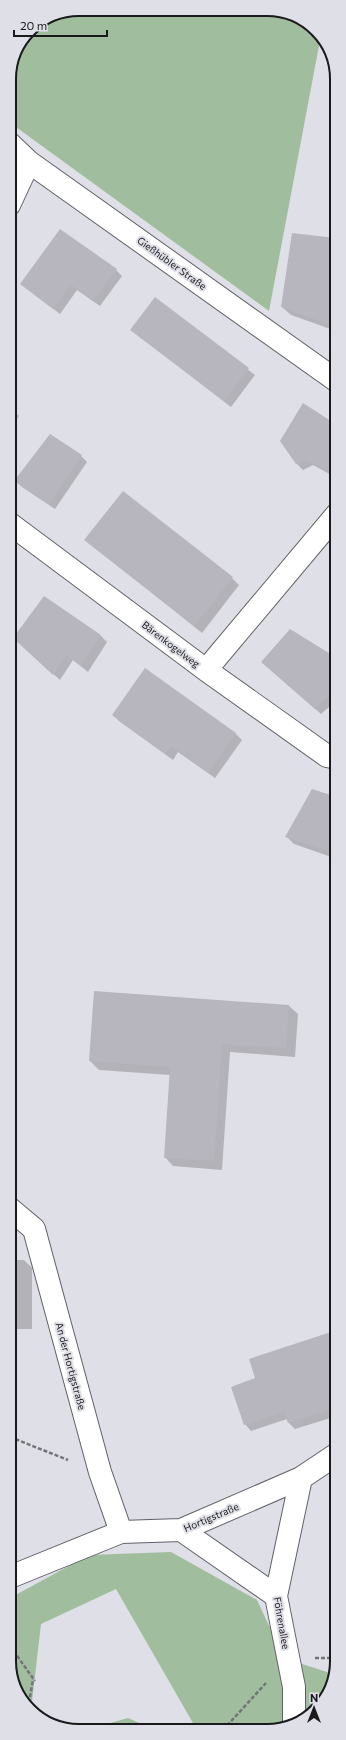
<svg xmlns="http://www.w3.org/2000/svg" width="346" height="1740" font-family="Commissioner,sans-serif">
  <rect width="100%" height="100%" fill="#dfdfe7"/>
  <path fill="#a0bd9e" d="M285 11 320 33 321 35 269 311 9 122V74L30 29 52 14Z
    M171 1552 257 1600 284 1658 333 1674 317 1710 276 1730H197L116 1589 41 1624 31 1710 26 1707 10 1670V1598L89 1555Z
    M128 1718 155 1730H86Z"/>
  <path fill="#0003" d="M336 71V93L333 90Z
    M293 234 336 239V331L291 315 282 307Z
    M116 270 122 276 100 306 77 290 60 314 21 284Z
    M155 298 255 375 231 407 131 330Z
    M9 407 19 416 9 430Z
    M337 426V478L313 465 303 470 297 464 282 441Z
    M81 456 87 462 55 509 22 487 16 481Z
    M86 540 232 578 239 585 202 633Z
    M44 597 101 636 107 642 88 672 73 660 60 680 20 644Z
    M337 659V700L321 714 269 668Z
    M146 670 236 734 242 740 215 778 178 752 173 760 119 721 113 715Z
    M337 798V859L294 844 286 836Z
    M289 1006 298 1014 295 1057 230 1052 222 1170 173 1166 165 1157 170 1075 99 1070 90 1061Z
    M9 1260H24L32 1268V1329H9Z
    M337 1331V1404H335L337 1416 295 1429 289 1423 287 1419 251 1431 245 1424 256 1379Z"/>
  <path fill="#b7b6be" d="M60 229 117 269 93 301 71 285 53 309 20 284Z
    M292 233 336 238V327L281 307Z
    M155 297 249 368 224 401 130 330Z
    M303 403 337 425V476L306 460 296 464 280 441Z
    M50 434 82 455 49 504 14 481Z
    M123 491 233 577 194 626 84 540Z
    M44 596 101 635 81 666 66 655 53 675 13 638Z
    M290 629 337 658V688L315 709 261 662Z
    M145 668 236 733 208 773 172 746 166 754 112 715Z
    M312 789 337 797V854L285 837Z
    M94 991 289 1005 286 1048 222 1044 214 1161 164 1158 170 1067 89 1061Z
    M337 1330V1395L329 1398 333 1409 288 1423 284 1412 244 1425 231 1387 255 1378 249 1359Z"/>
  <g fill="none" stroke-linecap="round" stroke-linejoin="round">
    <defs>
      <path id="minor" d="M9 143 29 162 337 381
        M9 205 29 162
        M9 523 206 670 327 756 337 758
        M206 670 337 514
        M9 1208 34 1229 100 1472 121 1532
        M181 1530 276 1596
        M10 1577 121 1532 181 1530 301 1478 337 1454
        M294 1722V1687L276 1596 301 1478"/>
    </defs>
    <use href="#minor" stroke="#616168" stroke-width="24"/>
    <path stroke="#737378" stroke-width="2.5" stroke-dasharray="4 2" stroke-linecap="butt" d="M9 76 12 69
      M10 1437 68 1460
      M10 1646 35 1681
      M315 1658H337
      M28 1709 33 1679
      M223 1730 266 1683"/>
    <use href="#minor" stroke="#fff" stroke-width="22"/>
  </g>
  <g text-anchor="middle" stroke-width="4" stroke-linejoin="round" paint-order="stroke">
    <g font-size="10" fill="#1a1a1d" stroke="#dfdfe7">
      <text transform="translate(172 263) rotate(36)" y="4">Gießhübler Straße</text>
      <text transform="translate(171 644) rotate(37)" y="4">Bärenkogelweg</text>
      <text transform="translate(71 1366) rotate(75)" y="4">An der Hortigstraße</text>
      <text transform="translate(211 1517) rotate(-23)" y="4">Hortigstraße</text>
      <text transform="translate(282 1623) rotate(80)" y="4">Föhrenallee</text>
    </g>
  </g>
  <path d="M0 0H346V1740H0ZM79 16H267A63 63 0 0 1 330 79V1661A63 63 0 0 1 267 1724H79A63 63 0 0 1 16 1661V79A63 63 0 0 1 79 16Z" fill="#dfdfe7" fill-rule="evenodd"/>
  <path fill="none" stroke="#1a1a1d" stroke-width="2" d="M79 16H267A63 63 0 0 1 330 79V1661A63 63 0 0 1 267 1724H79A63 63 0 0 1 16 1661V79A63 63 0 0 1 79 16Z"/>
  <g transform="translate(314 1708)" stroke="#dfdfe7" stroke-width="3" paint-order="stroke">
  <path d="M0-3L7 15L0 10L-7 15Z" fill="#1a1a1d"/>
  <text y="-6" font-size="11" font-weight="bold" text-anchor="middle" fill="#1a1a1d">N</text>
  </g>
  <path d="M14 30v6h93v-6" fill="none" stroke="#1a1a1d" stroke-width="2"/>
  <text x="20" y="30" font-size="12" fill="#1a1a1d" stroke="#dfdfe7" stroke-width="3" paint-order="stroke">20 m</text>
</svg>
